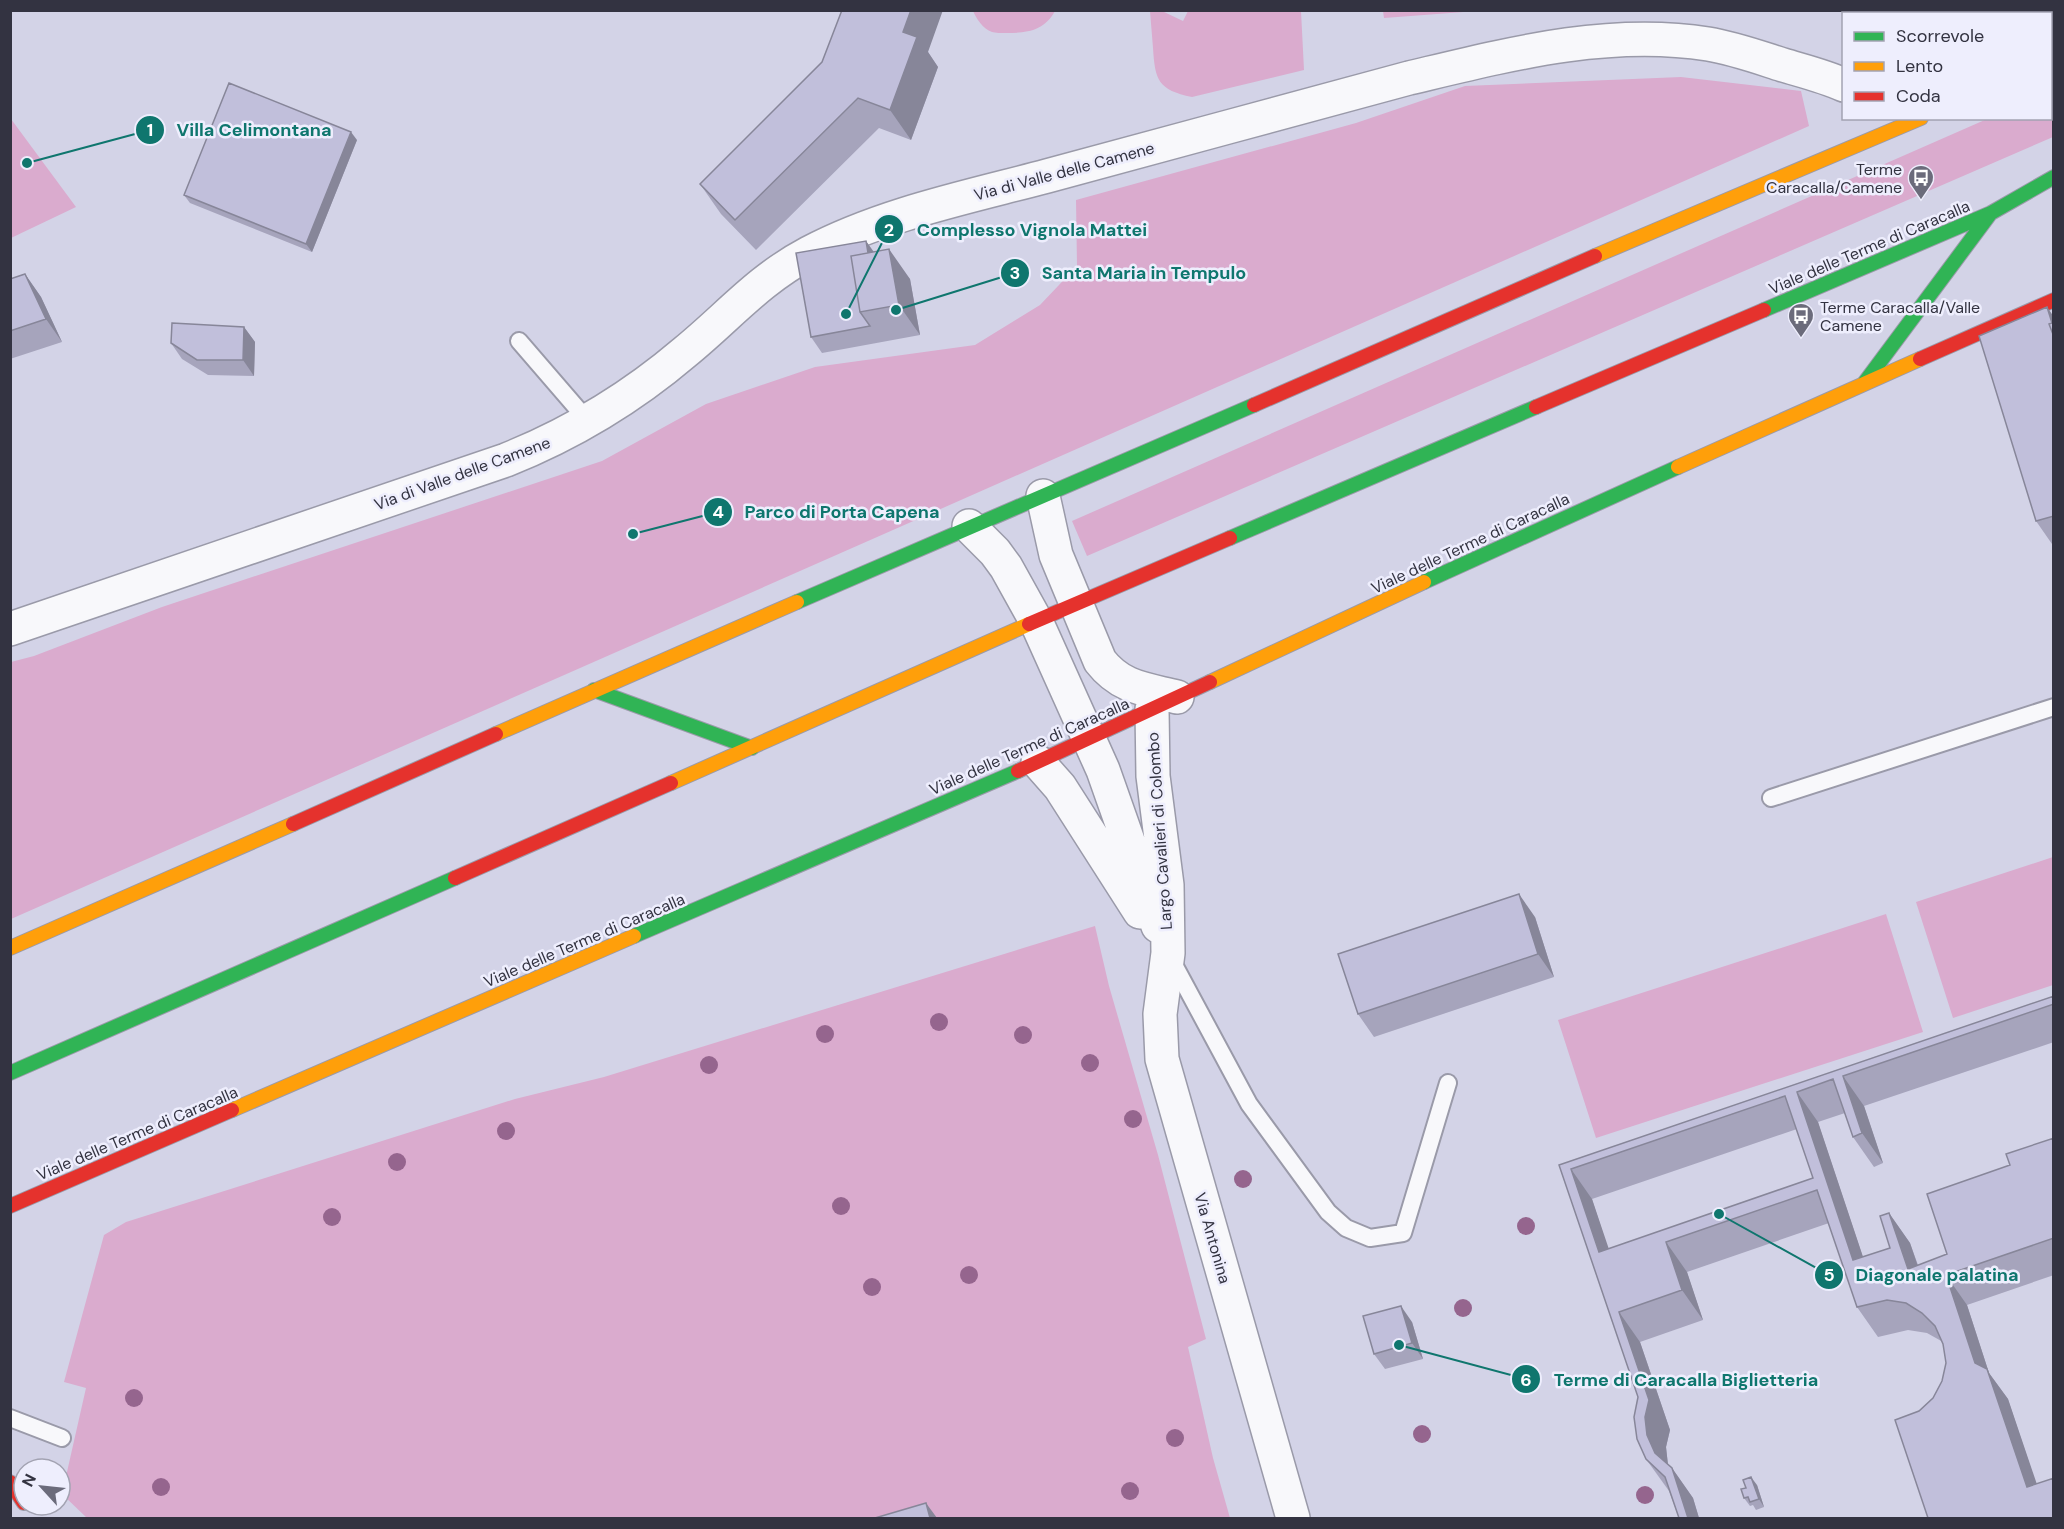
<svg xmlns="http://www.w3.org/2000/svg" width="2064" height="1529" font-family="'DM Sans',sans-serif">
  <rect width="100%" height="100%" fill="#d3d3e7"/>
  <path fill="#daabce" d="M973 11H1055C1044 31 1027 33 1006 33 1002 33 995 33 992 32 983 29 976 18 973 11Z
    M1150 11H1162L1183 21 1188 11H1301L1304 70 1192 97C1158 90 1155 80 1153 48 1152 36 1151 23 1150 11Z
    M1383 11V10L1477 11 1384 18Z
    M1681 77 1801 91 1809 126 11 919V662L34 656 162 607 602 461 706 404 815 367 975 345 1040 305 1077 266 1076 200 1356 123 1465 86Z
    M2053 89V137L1087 556 1072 521 1987 119 2050 118 2051 90Z
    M11 119 76 207 11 238Z
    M2053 857V985L1953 1018 1916 902Z
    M1886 914 1923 1032 1596 1138 1558 1020Z
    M1095 926 1109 986 1158 1155 1206 1339 1188 1347 1213 1458 1230 1518H87L62 1494 86 1388 64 1382 104 1235 126 1222 515 1099 604 1077Z"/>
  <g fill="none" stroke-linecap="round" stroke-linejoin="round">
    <defs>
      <path id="lane" d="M519 341 588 421
        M1771 798 2054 707
        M1171 959 1249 1104 1328 1212 1346 1228 1370 1238 1403 1233 1448 1083
        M10 1418 62 1438"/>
      <path id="street" d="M1043 496 1056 555 1100 661C1121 688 1145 689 1177 697
        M969 526 995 552 1006 567 1036 621 1103 770 1158 926
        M10 629 506 460C571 434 631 398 685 352 728 317 758 280 809 253 883 214 968 197 1047 176 1168 143 1288 111 1409 78 1506 55 1607 28 1708 44 1733 48 1758 57 1783 65 1803 71 1824 76 1844 85
        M1152 709 1153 776 1167 885 1168 953 1160 1014 1162 1059 1293 1518
        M1038 762 1060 787 1140 912"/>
      <path id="fast" d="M2050 64 2054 63
        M1764 310 1991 213 2054 177
        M1865 382 1990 214
        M1230 538 1536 407
        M1424 582 1678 467
        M797 602C949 535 1102 471 1254 405
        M594 690 752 748
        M634 936 1018 771
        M10 1073 455 878"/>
      <path id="slow" d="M1595 256 1921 118
        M1678 467 1920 359
        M1210 682 1424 582
        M496 734 797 602
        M671 783 1029 624
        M10 948 293 824
        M232 1110 634 936"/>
      <path id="jam" d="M1920 359 2054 300
        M1254 405 1595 256
        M1536 407 1764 310
        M1029 624 1230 538
        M1018 771 1210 682
        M293 824 496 734
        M455 878 671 783
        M10 1206 232 1110
        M10 1482 24 1503"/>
    </defs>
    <use href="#lane" stroke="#9a9aa9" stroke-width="20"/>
    <use href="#street" stroke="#9a9aa9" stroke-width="36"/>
    <use href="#fast" stroke="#9a9aa9" stroke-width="16"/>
    <use href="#slow" stroke="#9a9aa9" stroke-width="16"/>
    <use href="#jam" stroke="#9a9aa9" stroke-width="16"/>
    <use href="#lane" stroke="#f8f8fb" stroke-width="16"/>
    <use href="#street" stroke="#f8f8fb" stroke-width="33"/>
    <use href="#fast" stroke="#30b455" stroke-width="14"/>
    <use href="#slow" stroke="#ff9f0a" stroke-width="14"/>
    <use href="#jam" stroke="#e5322d" stroke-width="14"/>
  </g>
  <g fill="#95658e">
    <circle cx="939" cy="1022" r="9"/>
    <circle cx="825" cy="1034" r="9"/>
    <circle cx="1023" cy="1035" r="9"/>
    <circle cx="1090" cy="1063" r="9"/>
    <circle cx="709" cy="1065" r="9"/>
    <circle cx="1133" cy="1119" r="9"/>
    <circle cx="506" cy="1131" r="9"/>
    <circle cx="397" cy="1162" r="9"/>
    <circle cx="1243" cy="1179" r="9"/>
    <circle cx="841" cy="1206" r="9"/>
    <circle cx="332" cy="1217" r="9"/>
    <circle cx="1526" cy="1226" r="9"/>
    <circle cx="969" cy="1275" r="9"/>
    <circle cx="872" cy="1287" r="9"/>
    <circle cx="1463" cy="1308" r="9"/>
    <circle cx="134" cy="1398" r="9"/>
    <circle cx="1422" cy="1434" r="9"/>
    <circle cx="1175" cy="1438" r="9"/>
    <circle cx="161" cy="1487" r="9"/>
    <circle cx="1130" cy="1491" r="9"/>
    <circle cx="1645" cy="1495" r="9"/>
  </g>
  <path fill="#a6a4bc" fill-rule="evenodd" d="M2005 10H2022L2012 14H2007Z
    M928 52 938 67 911 140 879 128 756 250 721 214 700 184Z
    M357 140 312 252 190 203 184 195Z
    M866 241 874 252 910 279 920 335 822 353 811 337Z
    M25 274 41 297 62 342 10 359V275L12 279Z
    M2054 317V544H2052L2036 521Z
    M244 327 255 342 254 376 208 375 182 359 171 343Z
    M1535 917 1554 977 1374 1037 1358 1014Z
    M2054 996V1042L1864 1106 1883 1163 1874 1167 1853 1137 1845 1113 1818 1122 1863 1257 1890 1248 1889 1213 1910 1243 1918 1265 1947 1254 2010 1165 2054 1138V1275L1967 1305 1989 1373 2008 1399 2036 1484 2054 1518 1919 1411 1933 1398 1942 1381 1946 1363 1943 1342 1927 1333 1908 1330 1878 1337 1857 1307 1829 1223 1687 1272 1703 1320 1640 1342 1670 1430 1666 1447 1668 1465 1672 1468 1693 1498 1699 1518H1679L1669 1491 1646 1459 1638 1397 1559 1165ZM1797 1129 1813 1178 1608 1249 1592 1199Z
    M1412 1322 1423 1359 1385 1369 1374 1354Z
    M1757 1485 1764 1507 1756 1510 1753 1505 1750 1506 1744 1498Z"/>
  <path fill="#878699" d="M911 10H943L928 52 938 67 911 140 890 110 903 32Z
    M351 132 357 140 312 252 306 244Z
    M866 241 877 257 871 269Z
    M889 249 910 279 920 335 899 305Z
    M25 274 41 297 62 342 46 319Z
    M2047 307 2054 317V329Z
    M244 327 255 342 254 376 243 360Z
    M1519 894 1535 917 1554 977 1538 954Z
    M1843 1076 1864 1106 1883 1163 1862 1133Z
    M1797 1092 1818 1122 1874 1290 1853 1260Z
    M1571 1169 1592 1199 1620 1282 1599 1252Z
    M1889 1213 1910 1243 1929 1299 1908 1269Z
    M1666 1242 1687 1272 1703 1320 1682 1290Z
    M1946 1275 1967 1305 1989 1373 2008 1399 2048 1517 2027 1487 1975 1363Z
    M1401 1306 1412 1322 1423 1359 1412 1343Z
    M1619 1312 1640 1342 1670 1430 1666 1447 1668 1465 1655 1453 1647 1435Z
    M1672 1468 1693 1498 1699 1518H1688Z
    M1751 1477 1757 1485 1764 1507 1759 1499Z
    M926 1503 937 1518H930Z"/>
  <path fill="#c1bfdb" stroke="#878699" stroke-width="1.5" fill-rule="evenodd" d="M842 10H911L903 32 917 37 890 110 858 98 735 220 700 184 822 62Z
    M1875 12H1883L1884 14H1873Z
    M229 83 351 132 306 244 184 195Z
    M866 241 868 253 851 256 860 312 870 326 811 337 796 253Z
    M889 249 899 305 860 312 851 256Z
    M25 274 46 319 10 331V279Z
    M2047 307 2052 323 2049 324 2054 337V516L2036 521 1979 336Z
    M2054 322V337L2049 324Z
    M172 323 244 327 243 360H197L171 343Z
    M1519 894 1538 954 1358 1014 1338 954Z
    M2054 996V1004L1843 1076 1862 1133 1853 1137 1833 1079 1797 1092 1853 1260 1890 1248 1880 1216 1889 1213 1908 1269 1947 1254 1927 1194 2010 1165 2006 1154 2054 1138V1238L1946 1275 1975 1363 1987 1369 2027 1487 2054 1478V1518H1928L1895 1420 1919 1411 1933 1398 1942 1381 1946 1363 1943 1344 1935 1326 1922 1313 1906 1303 1887 1300 1857 1307 1817 1190 1666 1242 1682 1290 1619 1312 1649 1400 1645 1417 1647 1435 1655 1453 1672 1468 1688 1518H1679L1665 1477 1646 1459 1637 1439 1634 1417 1638 1397 1559 1165ZM1785 1096 1813 1178 1599 1252 1571 1169Z
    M1401 1306 1412 1343 1374 1354 1363 1316Z
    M1751 1477 1759 1499 1750 1502 1748 1497 1744 1498 1741 1489 1746 1488 1743 1480Z
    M926 1503 930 1518H875Z"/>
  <defs>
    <symbol id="bus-pin" viewBox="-11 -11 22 30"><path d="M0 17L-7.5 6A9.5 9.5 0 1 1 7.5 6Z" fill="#6b6b7b" stroke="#eeeefd"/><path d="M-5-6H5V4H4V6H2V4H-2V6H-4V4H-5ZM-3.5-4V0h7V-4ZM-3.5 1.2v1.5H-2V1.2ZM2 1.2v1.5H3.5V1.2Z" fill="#fff"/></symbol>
  </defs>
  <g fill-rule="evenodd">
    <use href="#bus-pin" x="1906" y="163" width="30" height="40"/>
    <use href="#bus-pin" x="1786" y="301" width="30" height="40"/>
  </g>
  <g text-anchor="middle" stroke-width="5" stroke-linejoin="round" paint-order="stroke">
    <g font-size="16" fill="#333341" stroke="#eeeefd" text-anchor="end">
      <text x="1902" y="175">Terme<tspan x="1902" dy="18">Caracalla/Camene</tspan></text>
      <text x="1820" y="313" text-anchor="start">Terme Caracalla/Valle<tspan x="1820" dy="18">Camene</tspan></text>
    </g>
    <g font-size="16" fill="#333341" stroke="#eeeefd">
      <text transform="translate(1064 171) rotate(-15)" y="6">Via di Valle delle Camene</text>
      <text transform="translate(1869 247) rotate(-23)" y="6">Viale delle Terme di Caracalla</text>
      <text transform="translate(462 473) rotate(-20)" y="6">Via di Valle delle Camene</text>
      <text transform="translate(1470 543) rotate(-25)" y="6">Viale delle Terme di Caracalla</text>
      <text transform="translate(1029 746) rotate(-24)" y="6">Viale delle Terme di Caracalla</text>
      <text transform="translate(1159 831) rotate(-94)" y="6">Largo Cavalieri di Colombo</text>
      <text transform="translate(584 940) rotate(-23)" y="6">Viale delle Terme di Caracalla</text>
      <text transform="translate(137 1133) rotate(-23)" y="6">Viale delle Terme di Caracalla</text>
      <text transform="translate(1213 1238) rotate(74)" y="6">Via Antonina</text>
    </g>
  </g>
  <path fill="none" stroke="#0f766e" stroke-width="2" d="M27 163L150 130M846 314L889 229M896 310L1015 273M633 534L718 512M1719 1214L1829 1275M1399 1345L1526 1379"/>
  <g fill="#0f766e" stroke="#eeeefd" stroke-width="2">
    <circle cx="27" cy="163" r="6"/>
    <circle cx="846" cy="314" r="6"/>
    <circle cx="896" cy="310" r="6"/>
    <circle cx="633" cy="534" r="6"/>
    <circle cx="1719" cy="1214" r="6"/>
    <circle cx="1399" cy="1345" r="6"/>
    <circle cx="150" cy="130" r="15"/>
    <circle cx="889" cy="229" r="15"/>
    <circle cx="1015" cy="273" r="15"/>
    <circle cx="718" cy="512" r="15"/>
    <circle cx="1829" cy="1275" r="15"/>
    <circle cx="1526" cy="1379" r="15"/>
  </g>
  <g font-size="18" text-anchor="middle" font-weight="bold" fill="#fff">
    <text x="150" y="136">1</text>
    <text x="889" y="236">2</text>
    <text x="1015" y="279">3</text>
    <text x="718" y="518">4</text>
    <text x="1829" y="1281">5</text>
    <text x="1526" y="1386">6</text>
  </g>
  <g font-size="18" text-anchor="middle" font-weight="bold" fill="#0f766e" stroke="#eeeefd" stroke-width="5" stroke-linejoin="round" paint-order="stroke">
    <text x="254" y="136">Villa Celimontana</text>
    <text x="1032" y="236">Complesso Vignola Mattei</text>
    <text x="1144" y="279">Santa Maria in Tempulo</text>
    <text x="842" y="518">Parco di Porta Capena</text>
    <text x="1937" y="1281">Diagonale palatina</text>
    <text x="1686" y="1386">Terme di Caracalla Biglietteria</text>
  </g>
  <rect width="2064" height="1529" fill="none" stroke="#333341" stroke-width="24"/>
  <rect x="1842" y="12" width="210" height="108" fill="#eeeefd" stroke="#a3a3b2" stroke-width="1.5"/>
  <rect x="1854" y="32" width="30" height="9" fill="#30b455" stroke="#a3a3b2" stroke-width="1.5"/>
  <text x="1896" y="42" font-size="18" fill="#333341">Scorrevole</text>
  <rect x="1854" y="62" width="30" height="9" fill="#ff9f0a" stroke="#a3a3b2" stroke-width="1.5"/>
  <text x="1896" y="72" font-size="18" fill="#333341">Lento</text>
  <rect x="1854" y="92" width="30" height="9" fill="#e5322d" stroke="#a3a3b2" stroke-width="1.5"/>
  <text x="1896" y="102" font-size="18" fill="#333341">Coda</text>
  <g transform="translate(42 1487) rotate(297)"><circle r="28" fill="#eeeefd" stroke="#a3a3b2" stroke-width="1.5"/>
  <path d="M0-4.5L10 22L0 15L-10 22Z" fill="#6b6b7b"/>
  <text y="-9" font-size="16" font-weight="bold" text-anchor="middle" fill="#333341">N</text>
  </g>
</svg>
